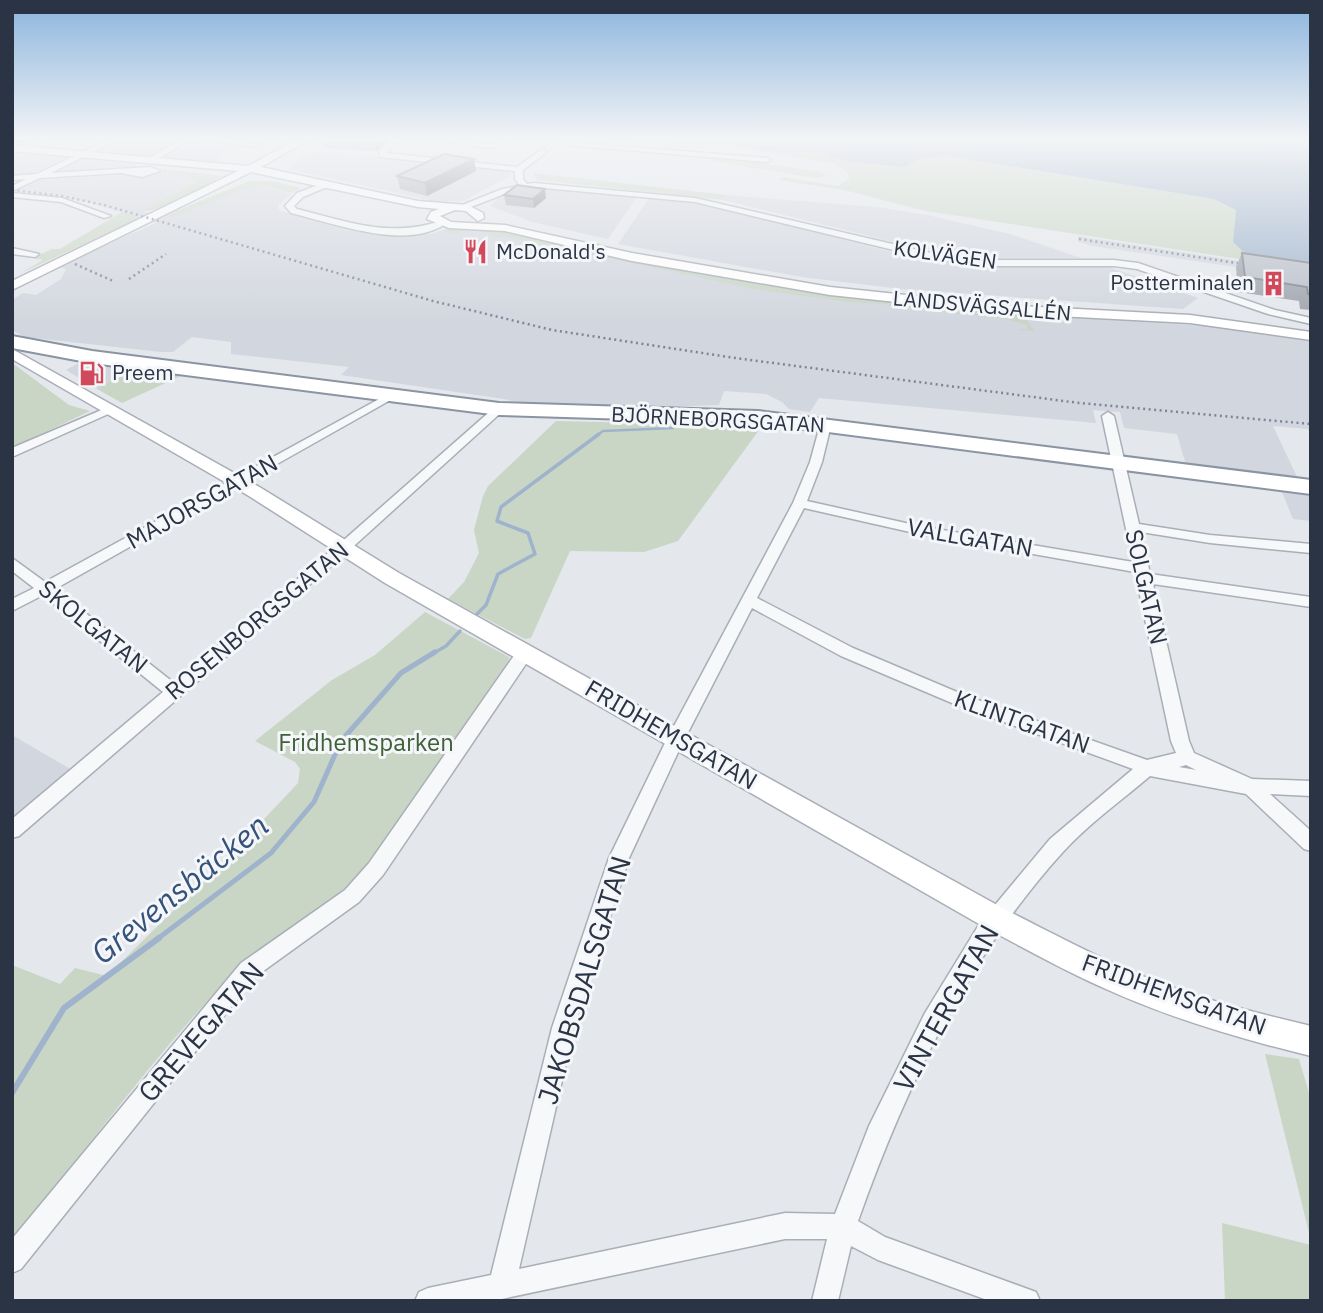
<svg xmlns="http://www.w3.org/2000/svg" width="1323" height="1313" font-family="'IBM Plex Sans',sans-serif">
  <rect width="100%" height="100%" fill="#e4e7ec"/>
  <path fill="#d2d6de" d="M119 140 182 141 152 157 96 152Z
    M187 142 243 147 213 162 159 158Z
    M12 152 67 157 28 176H12Z
    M320 152 433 161 510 171V176L463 201 437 202 289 169 299 158Z
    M84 158 138 164 126 172 53 174Z
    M162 172 198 180 143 211 151 214 141 218 83 201 15 191 40 180 118 175 151 176Z
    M258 185 291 194 278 205 279 210 284 212 356 230 431 234 456 226 702 273 803 289 996 313 1207 326 1311 341V435L1308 429 1273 426 1298 479 1186 465 1177 434 1124 428 1120 412 1093 410 1096 423 819 398 810 412 789 409 782 402 766 394 724 391 719 405 638 408 535 406 504 399 341 375 349 367 231 354V342L192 337 173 352H161L25 337 12 330V300L23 293 36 295 61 279 66 269 59 267 65 263 156 223 151 221 164 216 172 217Z
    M536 188H559L638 195 608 239 532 222 490 206 502 195Z
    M726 195 876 207 927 215 1010 234 1081 258H1002L922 249 723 200Z
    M650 197 719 207 911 257 957 264 1106 266 1198 298 1183 309 901 289 802 277 618 244Z
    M1078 236 1311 272V278L1093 246 1078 242Z
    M77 364 129 369 97 389 66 370Z
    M1282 492 1311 496V521L1293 519Z
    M12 735 72 770 12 820Z"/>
  <path fill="#c9d6c5" d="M748 150 821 152 904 167 918 159 947 156 1214 199 1236 210 1233 242 1311 270 926 211 844 190 778 180 784 177 838 186 849 179 848 173 833 163Z
    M725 158 818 171 827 176 815 178 710 161Z
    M162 169 215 175 221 177C203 186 161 213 142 211L197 181 162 172Z
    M533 173 726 195 723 200 537 180Z
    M249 181H272L301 188 292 193 258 185 172 217 164 216Z
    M122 212 141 218 21 273 43 260 33 258 52 249H60Z
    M448 227 490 228 702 273 803 289 1013 315 1027 320 1034 331 1020 330 1019 329H1027V325L1007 319 900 307 899 309 886 304 848 302 755 289 512 238 490 236 492 234 466 229 455 234 443 231Z
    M15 365 69 405 90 411 12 448V367Z
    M129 369 181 376 122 403 97 389Z
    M556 421 762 426 678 541 644 552 570 551 531 638 525 639 448 599 464 582 479 553 474 530 483 496 488 486Z
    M425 612 509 657 508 664 365 868C325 913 273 933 232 975 152 1057 84 1153 12 1242V965L60 984 75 968 107 976 233 852 298 783 300 769 295 762 255 741 332 680 375 655Z
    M1265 1054 1299 1059 1311 1100V1241Z
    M1222 1223 1311 1245V1301H1225Z"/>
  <path fill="#9fb4cc" d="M587 140H1311V266L1248 256 1233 242 1236 210 1214 199 947 156 918 159 904 167 845 161 822 152 760 151 740 146Z"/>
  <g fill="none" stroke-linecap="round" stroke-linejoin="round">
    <path stroke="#9fb4cc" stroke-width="2.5" d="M596 436 603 431 673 428"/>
    <path stroke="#9fb4cc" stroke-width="3.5" d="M477 614 486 605 498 574 535 554 528 533 497 521 501 507 599 434
      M432 654 446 646 460 631"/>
    <path stroke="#9fb4cc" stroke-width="5" d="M156 940 271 853 314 802 341 741 401 673 435 652"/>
    <path stroke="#9fb4cc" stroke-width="6" d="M12 1093 64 1008 159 938"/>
    <defs>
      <path id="street" d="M34 140H44L25 151 18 149Z
        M107 140H117L51 173 151 167 160 171 142 177 121 173 40 178 12 191V186L26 179 12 180V176L37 174Z
        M180 140H189L153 162 146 160Z
        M202 140H232L260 145 256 147Z
        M392 140H400L386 153 517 167 544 148 547 152 523 170V179L527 184 534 183 695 198 931 253 992 260H1114L1138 263 1275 310 1311 318V324L1268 314 1137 269 1114 266H992L931 259 695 202 534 187 507 193 463 210 460 206 502 189 520 186 515 179V171L380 157 379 150Z
        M499 140H509L493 148 452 143 456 141 492 144Z
        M568 142 767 158 771 160 767 162 566 145Z
        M326 182 329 186 303 197 294 206 297 209C349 222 388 238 441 221L445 224C406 251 333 223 291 213L285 206 297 193Z
        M12 193 62 198 111 216 104 218 61 202 12 197Z
        M12 248 39 254 35 257 12 254Z
        M390 393 394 394V398L55 589 174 683 345 539 495 407 499 406 505 409 355 545 19 836 12 838V819L163 692 43 595 12 611V599L34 588 12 571V558L45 582Z
        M111 406 117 409 115 411 12 457V448Z
        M1108 412 1114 416 1139 524 1210 535 1311 544V553L1210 543 1141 532 1150 574 1311 597V607L1153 584 1189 741 1194 753 1252 779 1311 781V796L1270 794 1311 831V851L1304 849 1246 794 1150 776C1121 801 1088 824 1062 853 967 958 905 1088 858 1221L885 1237 1036 1292 1040 1301H990L878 1260 851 1246 838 1301H812L827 1239H785L492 1301H415L419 1292 428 1288 491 1275 552 1028 609 858 665 743 793 503 810 462 821 422H829L831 425 822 462 807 501 919 526 1133 562 1102 416ZM804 508 919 534 1135 572 1171 741 1176 753 1147 760 964 695 853 648 757 598ZM752 608 841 656 952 703 1133 769 1050 839 980 923 925 1013 869 1126 835 1214 785 1213 519 1269 574 1028 629 858 680 748ZM1186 765 1196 770 1179 767Z
        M526 645 534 651 532 655 383 875 359 902 255 977 21 1269 12 1273V1239L241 963 345 890 369 863 520 647Z"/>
      <path id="secondary" d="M296 140H308L261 167 418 201 468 205 483 213 484 218 478 221 466 211 455 210 440 216 451 222 505 225 632 253 830 287 1001 305 1190 315 1311 332V340L1190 323 1001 313 830 295 632 261 505 231 449 228 427 219 431 212 439 209 418 207 251 172 12 290V281L238 171 12 151V145L248 166Z
        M12 349 261 488 399 573 1006 910C1046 930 1085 951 1126 969 1185 995 1248 1011 1311 1026V1056C1241 1039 1172 1019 1106 989 1065 971 1026 949 986 928L385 583 249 496 12 359Z"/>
      <path id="highway" d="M12 336 92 351 499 403 758 411 1311 480V494L758 423 499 415 92 363 12 348Z"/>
    </defs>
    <use href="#street" stroke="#a9aeb7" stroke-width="3"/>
    <use href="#secondary" stroke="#a9aeb7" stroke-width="3"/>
    <use href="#highway" stroke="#8b94a3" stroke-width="4"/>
    <use href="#street" fill="#f7f8fa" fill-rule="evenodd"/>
    <use href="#secondary" fill="#fff" fill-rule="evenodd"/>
    <use href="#highway" fill="#fff" fill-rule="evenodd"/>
    <path stroke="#7d8696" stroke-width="2.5" stroke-dasharray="2 3.5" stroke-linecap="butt" d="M12 190 62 196 104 205 433 301 552 330 735 358 1079 403 1311 424
      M1079 239 1256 266
      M75 264 113 281
      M129 279 166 254"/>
  </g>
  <path fill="#a1a5ae" d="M12 140H28L23 143H12Z
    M321 140H390L376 151 323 148Z
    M476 171 427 196 400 189 397 176Z
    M504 195 546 198 534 208 506 205Z
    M1242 253 1311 263V310L1300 309 1299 301 1238 292 1236 267Z"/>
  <path fill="#83868d" d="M376 140H390L376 151 375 142Z
    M474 159 476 171 427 196 425 183Z
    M545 189 546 198 534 208 533 199Z"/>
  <path fill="#bbc0ca" stroke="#83868d" stroke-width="2" d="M343 140H376L375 142Z
    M444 154 474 159 425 183 397 176Z
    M517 185 545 189 533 199 504 195Z
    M1242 253 1311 263V295L1308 294 1307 287 1245 277Z"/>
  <linearGradient id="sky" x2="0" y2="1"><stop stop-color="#8bb4dd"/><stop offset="0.43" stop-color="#f3f4f6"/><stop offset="1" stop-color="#f3f4f6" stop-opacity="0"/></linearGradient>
  <rect width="1323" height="324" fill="url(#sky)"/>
  <defs>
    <symbol id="restaurant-bare" viewBox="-9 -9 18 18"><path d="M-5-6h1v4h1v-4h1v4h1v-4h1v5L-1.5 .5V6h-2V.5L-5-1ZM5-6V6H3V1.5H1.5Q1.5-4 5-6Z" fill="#d1495b" stroke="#f4f6f9" stroke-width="2.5" paint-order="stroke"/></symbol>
    <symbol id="building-bare" viewBox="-9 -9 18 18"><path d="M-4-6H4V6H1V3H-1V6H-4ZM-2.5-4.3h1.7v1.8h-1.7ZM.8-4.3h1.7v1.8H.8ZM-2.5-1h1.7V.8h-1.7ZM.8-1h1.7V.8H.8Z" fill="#d1495b" stroke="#f4f6f9" stroke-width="2.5" paint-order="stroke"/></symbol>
    <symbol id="fuel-bare" viewBox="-9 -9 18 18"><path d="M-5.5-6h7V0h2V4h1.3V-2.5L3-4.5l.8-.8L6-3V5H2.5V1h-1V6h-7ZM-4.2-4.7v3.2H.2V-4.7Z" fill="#d1495b" stroke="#f4f6f9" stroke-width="2.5" paint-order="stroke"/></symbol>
  </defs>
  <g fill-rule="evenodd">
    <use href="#restaurant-bare" x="458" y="234" width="35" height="35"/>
    <use href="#building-bare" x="1256" y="266" width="35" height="35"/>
    <use href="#fuel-bare" x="74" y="356" width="35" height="35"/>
  </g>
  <g text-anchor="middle" stroke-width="6" stroke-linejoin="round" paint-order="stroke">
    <g font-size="21" fill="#2b3445" stroke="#f4f6f9" text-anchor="start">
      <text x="496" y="259">McDonald's</text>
      <text x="1254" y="290" text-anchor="end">Postterminalen</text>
      <text x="112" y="380">Preem</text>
    </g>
    <g font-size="21" fill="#2b3445" stroke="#f4f6f9">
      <text transform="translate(945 255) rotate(8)" y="7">KOLVÄGEN</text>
      <text transform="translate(982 306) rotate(5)" y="7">LANDSVÄGSALLÉN</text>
      <text transform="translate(718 420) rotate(3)" y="7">BJÖRNEBORGSGATAN</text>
    </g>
    <g font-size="24" fill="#2b3445" stroke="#f4f6f9">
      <text transform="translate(202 502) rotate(-29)" y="8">MAJORSGATAN</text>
      <text transform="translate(970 538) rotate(10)" y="8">VALLGATAN</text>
      <text transform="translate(1146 587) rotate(77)" y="8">SOLGATAN</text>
      <text transform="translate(257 621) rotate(-40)" y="8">ROSENBORGSGATAN</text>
      <text transform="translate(93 627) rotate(39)" y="8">SKOLGATAN</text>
      <text transform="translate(1022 722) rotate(20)" y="8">KLINTGATAN</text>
      <text transform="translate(671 735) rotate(30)" y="8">FRIDHEMSGATAN</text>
      <text transform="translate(1174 995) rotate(20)" y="8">FRIDHEMSGATAN</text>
    </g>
    <g font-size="24" fill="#3f6138" stroke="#f4f6f9">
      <text x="366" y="751">Fridhemsparken</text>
    </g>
    <g font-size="28" fill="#2b3445" stroke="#f4f6f9">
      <text transform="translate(584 980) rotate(-73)" y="10">JAKOBSDALSGATAN</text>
      <text transform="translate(946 1008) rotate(-61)" y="10">VINTERGATAN</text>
      <text transform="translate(201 1032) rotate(-49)" y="10">GREVEGATAN</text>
    </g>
    <g font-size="32" font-style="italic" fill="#34527a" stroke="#f4f6f9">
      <text transform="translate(180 889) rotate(-39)" y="11">Grevensbäcken</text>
    </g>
  </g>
  <rect width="1323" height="1313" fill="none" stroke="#2b3445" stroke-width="28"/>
</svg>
